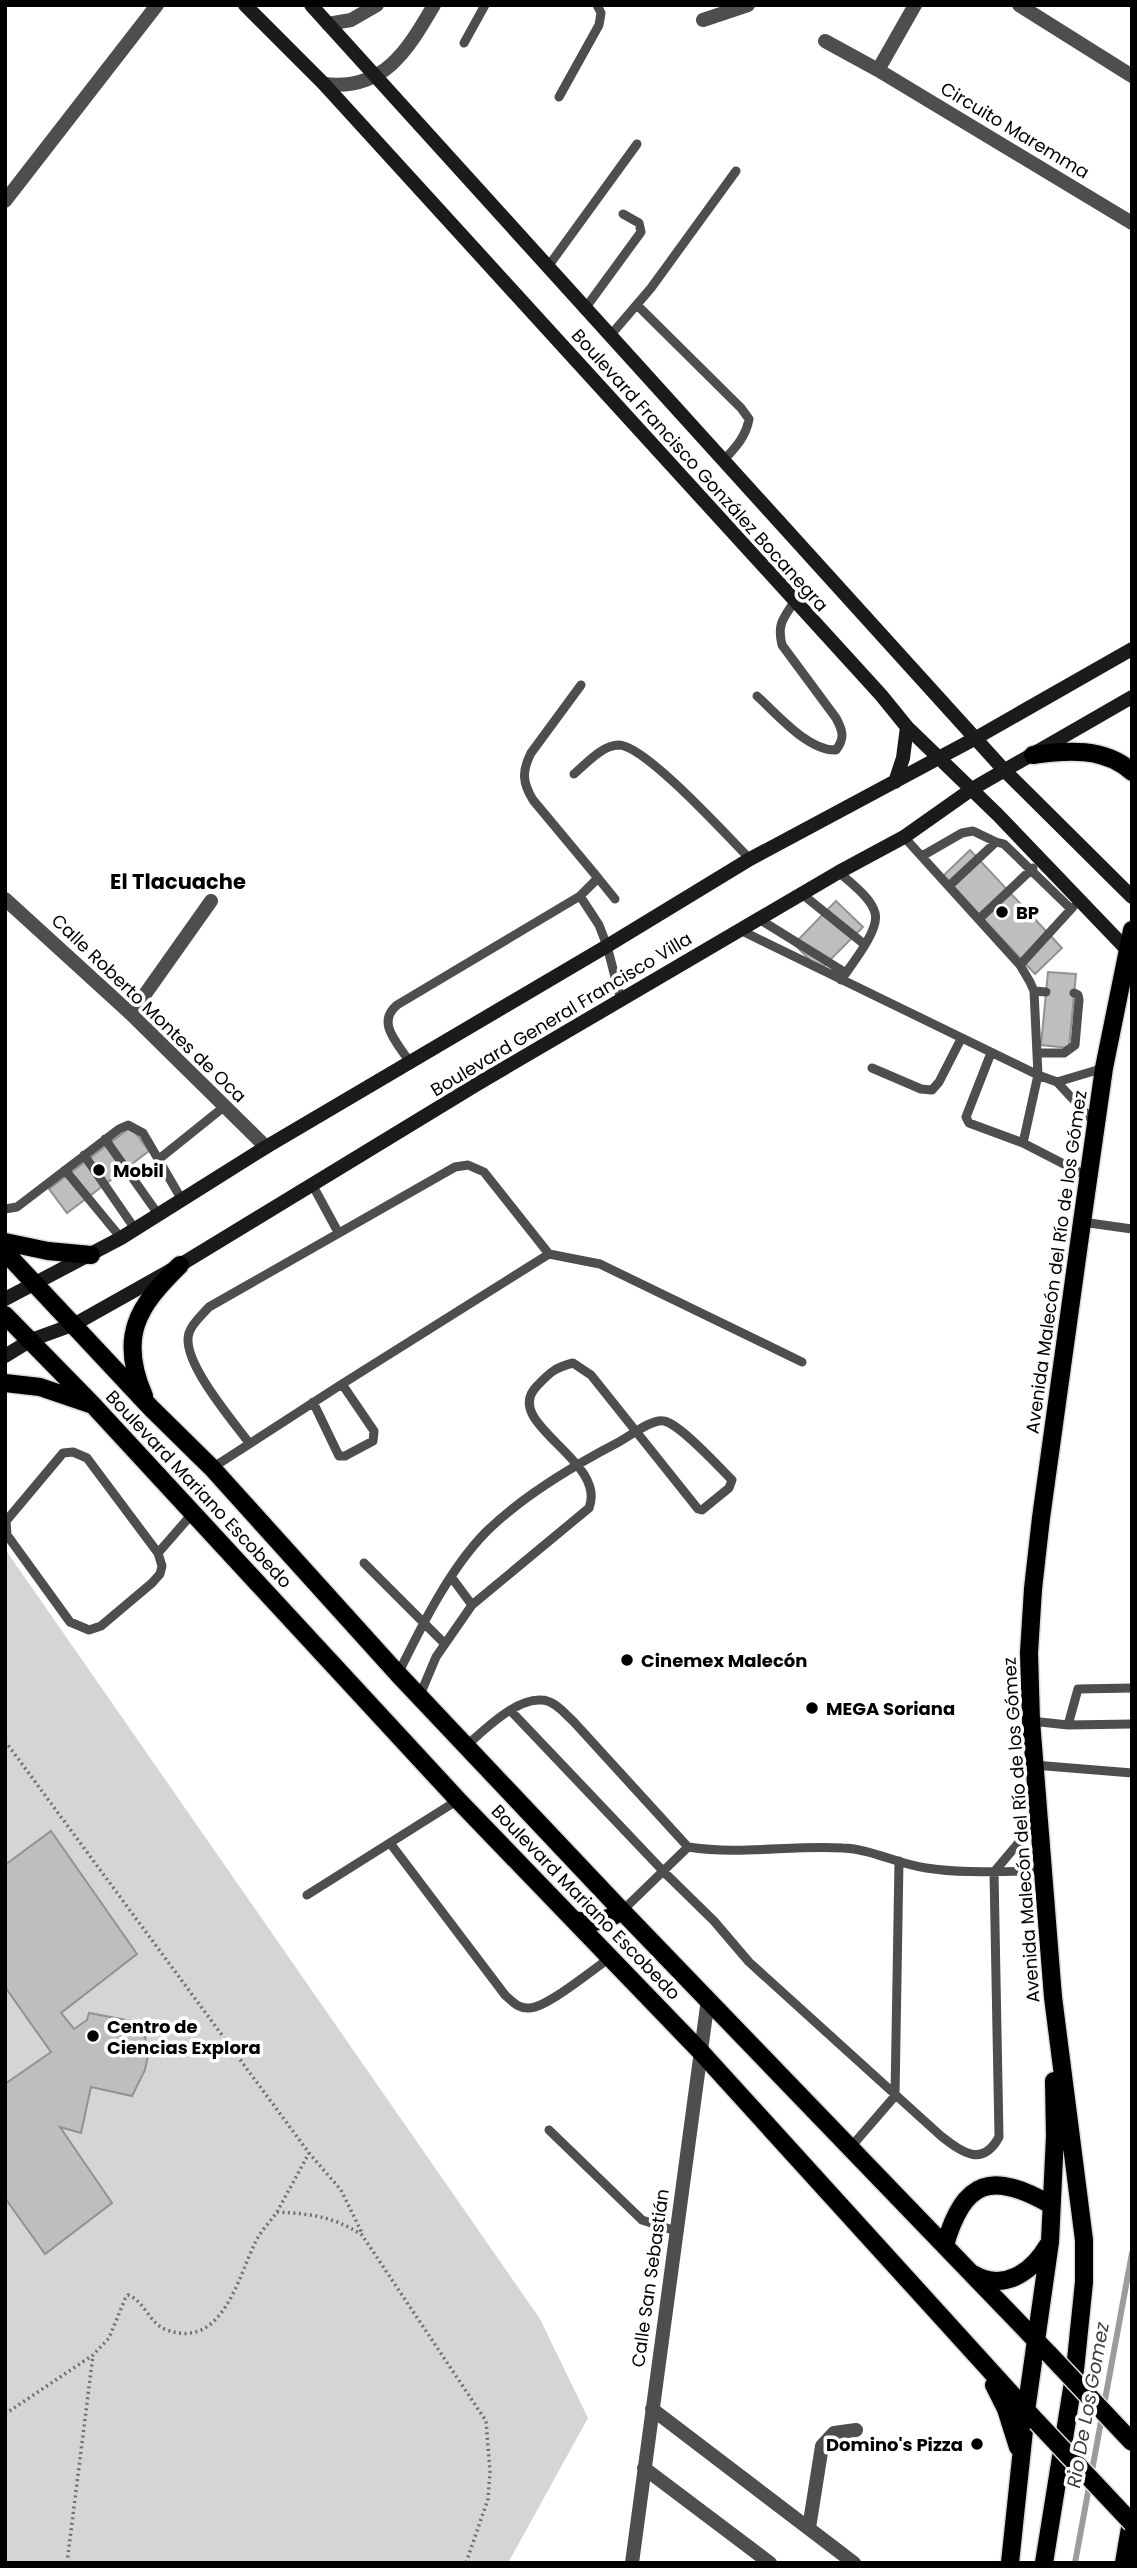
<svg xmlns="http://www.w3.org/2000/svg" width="1137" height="2568" font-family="Poppins,sans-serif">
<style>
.green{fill:#d5d5d5}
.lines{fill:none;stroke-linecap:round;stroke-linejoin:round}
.stream{stroke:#9c9c9c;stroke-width:6}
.building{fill:#bebebe;stroke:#929292;stroke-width:2}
.primary-casing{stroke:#dbdbdb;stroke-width:21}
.path{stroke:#707070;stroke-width:3.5;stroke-dasharray:2 3.5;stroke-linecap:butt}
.service{stroke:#4e4e4e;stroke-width:9}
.minor{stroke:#4e4e4e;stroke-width:14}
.secondary{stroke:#1b1b1b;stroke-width:14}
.primary{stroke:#000;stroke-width:18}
.primary-bridge-casing{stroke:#dbdbdb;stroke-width:21;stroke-linecap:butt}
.primary-bridge{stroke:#000;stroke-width:18}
.poi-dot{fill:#000;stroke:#fff;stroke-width:2.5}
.labels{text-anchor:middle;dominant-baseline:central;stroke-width:7;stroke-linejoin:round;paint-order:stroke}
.street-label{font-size:18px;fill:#000;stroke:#fff}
.poi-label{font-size:18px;font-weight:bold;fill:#000;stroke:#fff;text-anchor:start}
.water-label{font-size:19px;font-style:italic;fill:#3d3d3d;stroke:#fff}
.quarter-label{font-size:21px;font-weight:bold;fill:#000;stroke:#fff}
</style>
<rect width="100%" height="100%" fill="#fff"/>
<!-- green -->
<path class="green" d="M5 1549 540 2319 588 2418 508 2563H5Z"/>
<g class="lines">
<!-- stream -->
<path class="stream" d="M1075 2563 1132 2253"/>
</g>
<!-- building -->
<path class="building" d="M970 850 1062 948 1035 974 943 876Z
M836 901 863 927 820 970 794 944Z
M1048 972 1076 974 1069 1048 1041 1045Z
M131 1127 149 1151 67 1213 49 1189Z
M51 1831 137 1954 61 2013 74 2029 87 2020 89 2013 143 2023 148 2055 145 2070 132 2096 91 2087 81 2133 60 2127 112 2203 45 2254 5 2198V2084L51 2052 5 1987V1865Z"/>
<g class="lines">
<defs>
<path id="primary" d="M1033 755C1066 750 1105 747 1132 772
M5 1242 48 1251 91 1255
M5 1252 151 1408 212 1468 398 1674 622 1911 1049 2354
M5 1315 93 1405 458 1800 700 2051 1037 2422
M5 1383 40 1387 90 1404
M144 1396C118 1336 138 1306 180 1265
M574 1920C594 1924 604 1922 622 1911
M945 2245C964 2179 992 2171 1051 2205
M973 2274C1004 2292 1032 2272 1048 2245
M994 2385 1006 2409 1018 2447
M1010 2563 1026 2411 1050 2242 1055 2136 1054 2081
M1044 2563 1075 2370 1084 2282V2240L1053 1997 1031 1721 1029 1653 1033 1589 1041 1518 1082 1222 1104 1068 1132 930
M1124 2563 1132 2516"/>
</defs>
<!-- primary casing -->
<use href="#primary" class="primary-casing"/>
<!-- path -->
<path class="path" d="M5 1741 309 2153 341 2190 362 2233
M277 2212 309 2153
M5 2414 93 2355 109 2338 125 2299 128 2295C145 2301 149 2324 167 2330 222 2350 238 2278 255 2243 260 2232 270 2222 277 2212 311 2214 333 2216 362 2235L486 2421 490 2472 488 2499 466 2563
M67 2563 93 2355"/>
<!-- service -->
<path class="service" d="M464 43 485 5
M559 97 599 25 601 13 597 5
M547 268 637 144
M637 305 741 408 749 419C746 437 735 448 723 461
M584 310 641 232 639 223 623 214
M609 337 651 288 736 171
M757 696C777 714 808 751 836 750 845 738 843 731 836 718L782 645C777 624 783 619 794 602
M574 774C586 764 602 745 619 745 646 746 727 836 750 859
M904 837 1020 965 1030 982 1034 991 1038 1075 1057 1082 1095 1123
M922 856 962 833 973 831 996 842
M839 872C850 883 871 897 875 913 880 930 851 965 841 980
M598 878 615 899
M949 886 996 842 1004 844 1071 909
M802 894 864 944
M580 896 599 925 607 946 621 1000
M759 919 846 973
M979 919 1033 868
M740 930 1038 1075 1023 1143
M1020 965 1073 907
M1034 991 1046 992
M991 1053 966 1117 969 1123 1023 1143 1089 1177
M1037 1053H1064L1075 1045 1079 1000 1078 995 1074 993
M409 1061C397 1042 376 1023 397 1005L580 896 598 878 533 800C522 782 522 771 531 753L581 685
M872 1068 921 1089 932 1090 939 1082 961 1039
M1057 1082 1104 1068
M105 1139 158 1214
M84 1155 135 1229
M159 1159 225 1106
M65 1170 121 1238
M313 1186 338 1232
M5 1209 17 1207 119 1129 128 1125 143 1133 182 1200
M1082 1222 1132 1229
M313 1402 339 1456H345L373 1441 374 1431 342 1384
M249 1443C233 1421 180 1360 189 1333 192 1323 202 1315 209 1307L455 1167 468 1165 484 1172 549 1254
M212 1468 342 1384 549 1254 600 1264 802 1362
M158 1553 87 1458 73 1452 63 1453 6 1521 7 1535 70 1622 89 1630 101 1626 152 1583 160 1574 162 1566 158 1553 192 1514
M364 1563 444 1643
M452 1578 472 1605
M398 1674C421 1627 449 1570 485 1533 520 1498 573 1466 617 1443 629 1437 652 1418 664 1421 680 1424 719 1467 732 1480L729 1488 702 1510 698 1509 591 1375 573 1363C556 1367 549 1373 537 1386 500 1423 608 1460 589 1508L472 1605 436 1657 420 1695
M511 1711 664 1872 714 1921 749 1962 941 2136C962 2152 982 2168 999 2137L994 1872 1037 1821
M1031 1721 1068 1725 1132 1724
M1068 1725 1078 1689 1132 1688
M466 1746C483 1731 516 1698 541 1700 554 1700 564 1713 573 1721L688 1847
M1034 1765 1132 1773
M390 1843 505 1995C512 2001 518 2009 529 2008 547 2008 593 1969 610 1958
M307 1895 458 1800
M622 1911 688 1847C740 1855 791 1845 843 1848 872 1849 897 1864 926 1868 964 1874 1004 1871 1043 1871
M549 2130 642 2220 676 2231
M850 2148 895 2096 899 1861"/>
<!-- minor -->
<path class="minor" d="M1019 5 1132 76
M703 20 748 5
M328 24 351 20 377 5
M825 41 878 70 1132 223
M878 70 915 5
M324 84C384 91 407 51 434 5
M5 201 157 5
M5 899 131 1014 266 1147
M131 1014 211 901
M652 2409 854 2563
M644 2468 770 2563
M809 2528 822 2446 834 2433 856 2430
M632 2563 708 1999"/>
<!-- secondary -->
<path class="secondary" d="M245 5 324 84 881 695 907 727 998 815 1132 955
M311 5 1004 770 1132 897
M895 782 903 758 907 727
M5 1299 121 1238 266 1147 607 946 750 859 976 738 1132 649
M5 1356 31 1340 75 1324 180 1265 479 1083 839 872 904 837 972 789 1132 697"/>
<!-- primary -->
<use href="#primary" class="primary"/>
<defs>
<path id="primary-bridge" d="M1049 2354 1132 2442
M1037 2422 1132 2523"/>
</defs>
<!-- primary-bridge casing -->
<use href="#primary-bridge" class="primary-bridge-casing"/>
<!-- primary-bridge -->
<use href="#primary-bridge" class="primary-bridge"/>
</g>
<!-- markers -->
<g class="poi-dot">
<circle cx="1002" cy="912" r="7"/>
<circle cx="99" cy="1170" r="7"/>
<circle cx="627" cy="1660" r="7"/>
<circle cx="812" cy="1708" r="7"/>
<circle cx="93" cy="2036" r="7"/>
<circle cx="977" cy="2444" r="7"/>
</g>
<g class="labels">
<!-- street labels -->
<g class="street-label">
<text transform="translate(1015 130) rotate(31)">Circuito Maremma</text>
<text transform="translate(700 470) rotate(48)">Boulevard Francisco González Bocanegra</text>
<text transform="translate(149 1008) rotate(44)">Calle Roberto Montes de Oca</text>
<text transform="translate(561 1014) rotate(-31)">Boulevard General Francisco Villa</text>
<text transform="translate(1056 1262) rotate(-82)">Avenida Malecón del Río de los Gómez</text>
<text transform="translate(199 1489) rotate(47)">Boulevard Mariano Escobedo</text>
<text transform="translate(1021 1830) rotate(-94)">Avenida Malecón del Río de los Gómez</text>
<text transform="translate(586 1902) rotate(46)">Boulevard Mariano Escobedo</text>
<text transform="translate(650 2278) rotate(-82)">Calle San Sebastián</text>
</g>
<!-- poi labels -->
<g class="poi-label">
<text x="1016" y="912">BP</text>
<text x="113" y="1170">Mobil</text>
<text x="641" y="1660">Cinemex Malecón</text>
<text x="826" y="1708">MEGA Soriana</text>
<text x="107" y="2026">Centro de<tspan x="107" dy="21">Ciencias Explora</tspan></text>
<text x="963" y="2444" text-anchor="end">Domino's Pizza</text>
</g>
<!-- water labels -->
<g class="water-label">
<text transform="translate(1088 2405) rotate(-80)">Rio De Los Gomez</text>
</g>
<!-- quarter labels -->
<g class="quarter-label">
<text x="178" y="881">El Tlacuache</text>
</g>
</g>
<!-- border -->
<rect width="1137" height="2568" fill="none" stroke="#000000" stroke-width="14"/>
</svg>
